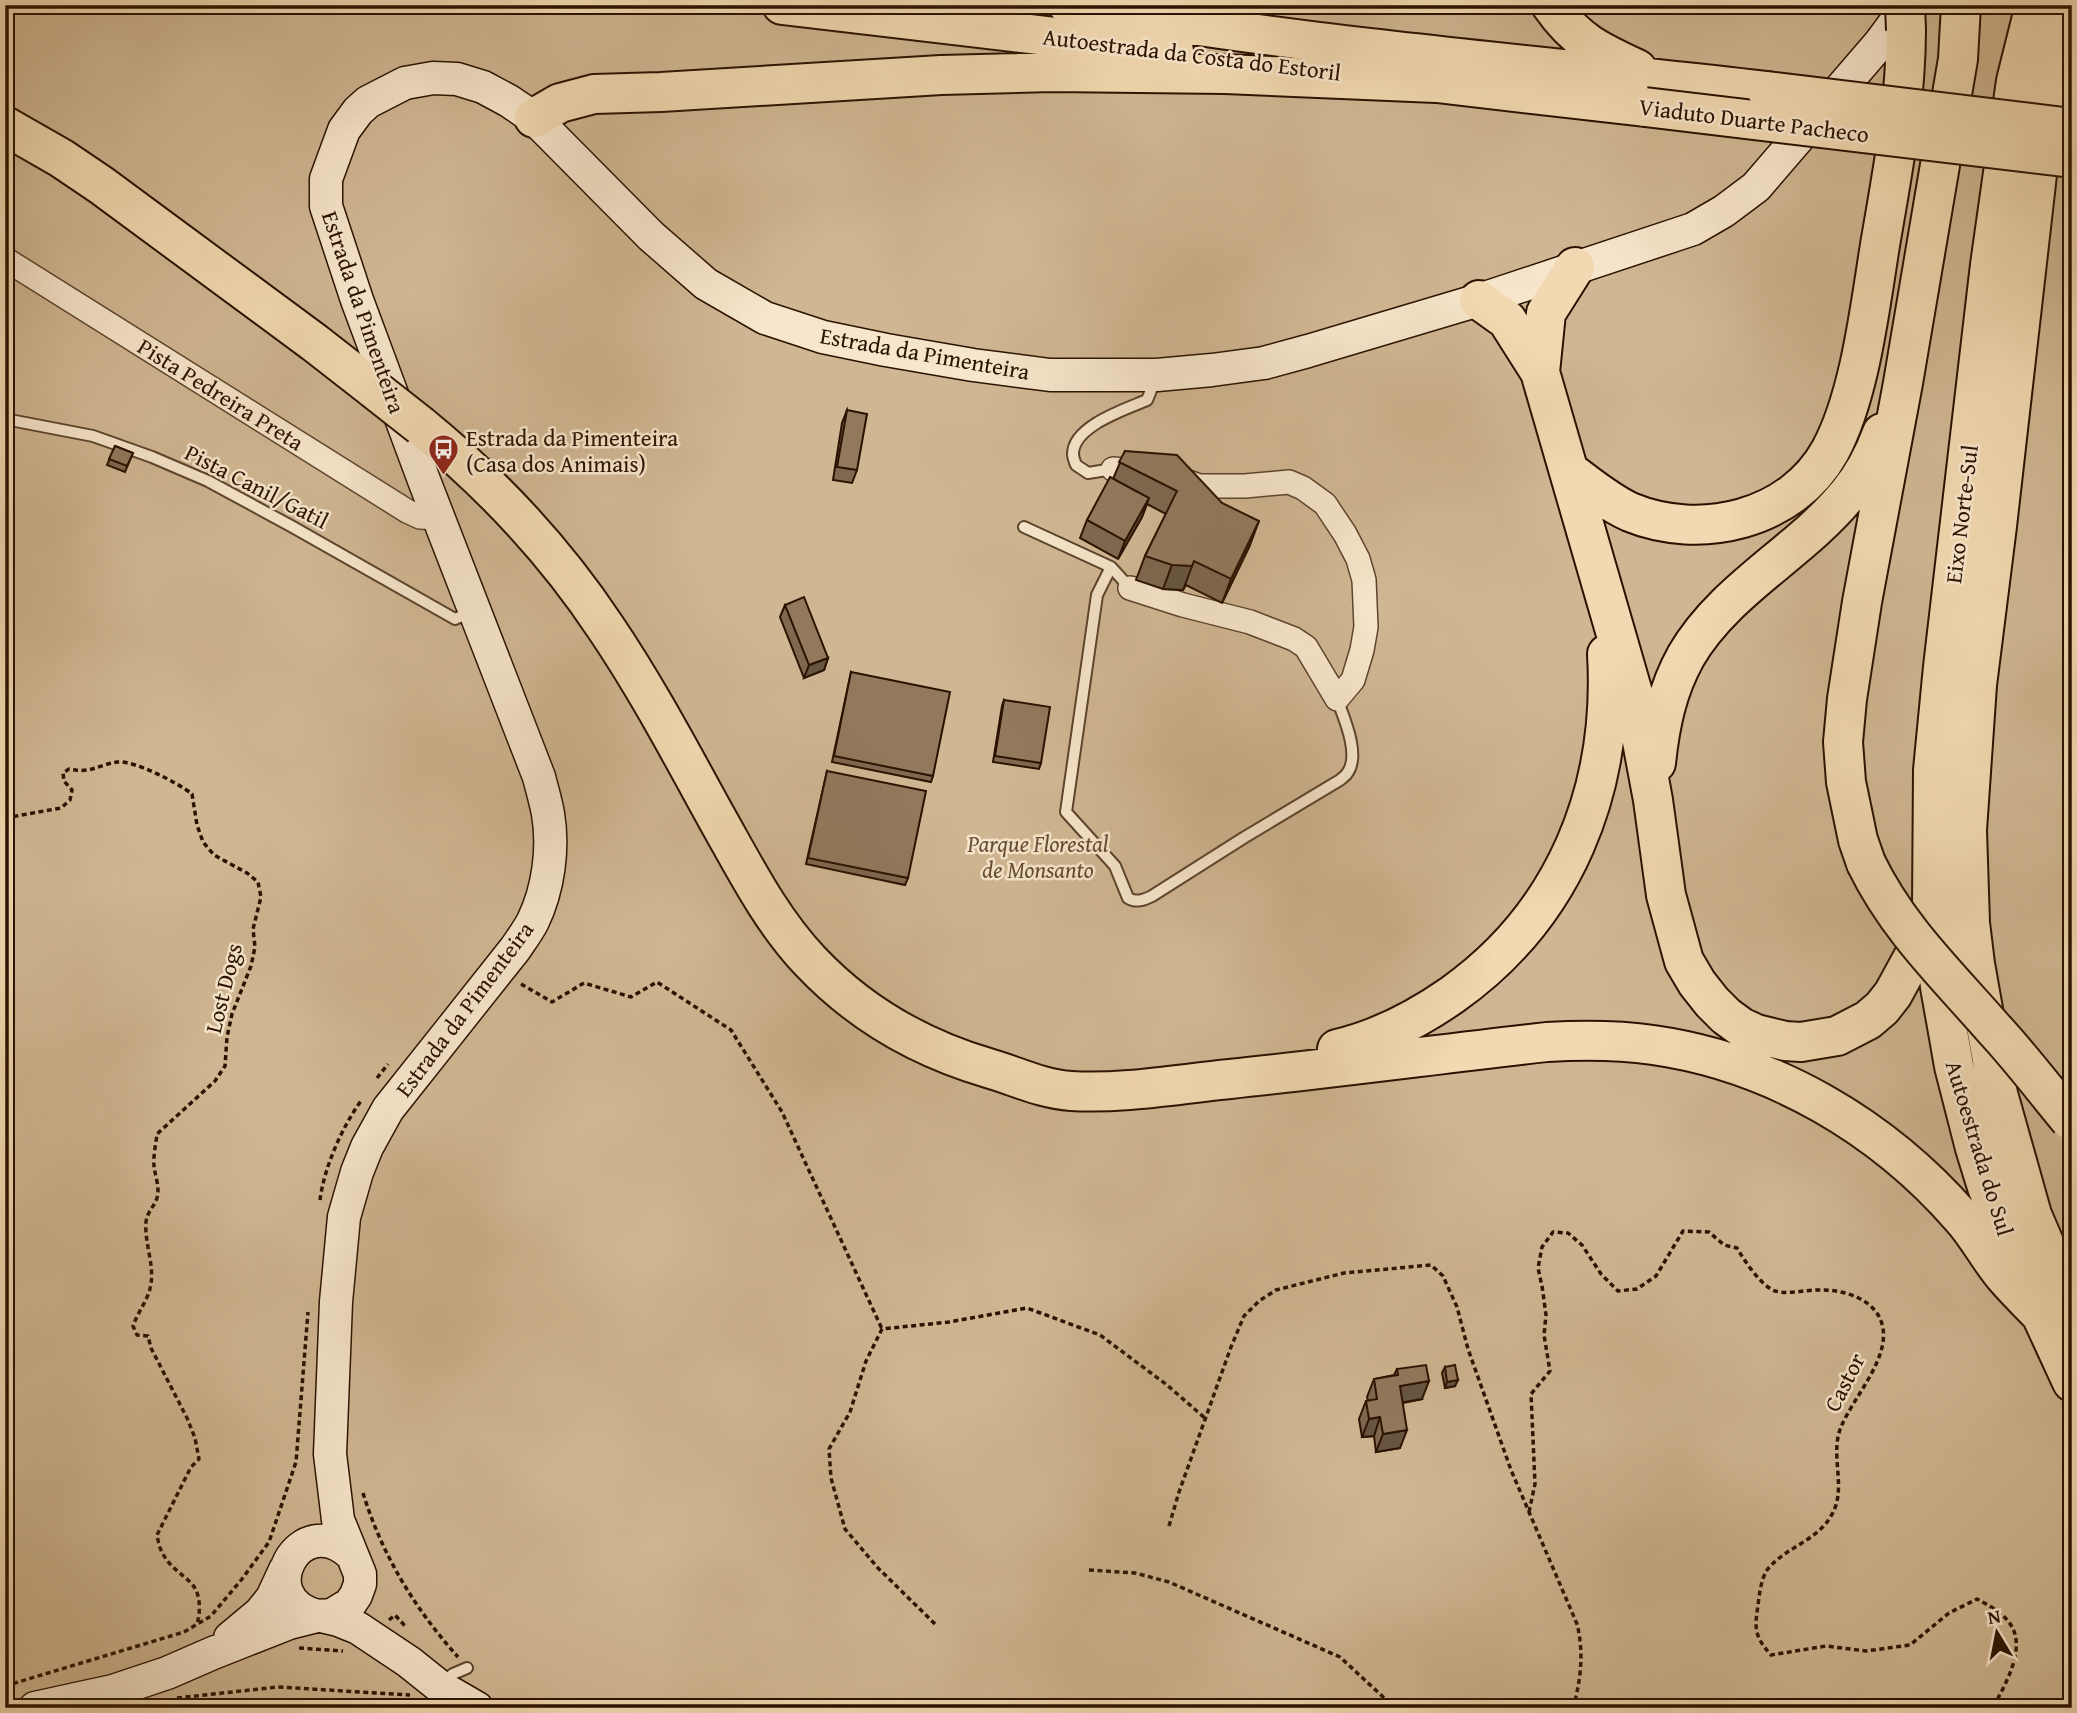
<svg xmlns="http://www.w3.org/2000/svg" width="2077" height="1713" font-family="'Gentium Book Plus',serif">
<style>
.green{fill:#d0b793;stroke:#7d644a;stroke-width:2}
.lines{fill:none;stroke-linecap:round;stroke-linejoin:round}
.lane-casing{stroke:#5c442d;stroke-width:14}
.street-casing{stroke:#5c442d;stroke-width:26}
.secondary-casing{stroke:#2a1201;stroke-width:35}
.highway-casing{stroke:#2a1201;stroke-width:42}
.path{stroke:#2a1201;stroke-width:3.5;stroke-dasharray:5 3.5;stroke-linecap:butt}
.lane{stroke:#f7e6cc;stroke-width:10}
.street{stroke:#f7e6cc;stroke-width:23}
.secondary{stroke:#f7e6cc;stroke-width:32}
.highway{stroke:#f2d9b1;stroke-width:38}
.highway-bridge-casing{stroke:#2a1201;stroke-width:42;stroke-linecap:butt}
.highway-bridge{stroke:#f2d9b1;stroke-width:38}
.wall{fill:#7e6850;stroke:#2a1201;stroke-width:2}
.shaded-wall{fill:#665541;stroke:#2a1201;stroke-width:2}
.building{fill:#92795d;stroke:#2a1201;stroke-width:2}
.labels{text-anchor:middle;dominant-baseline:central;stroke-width:5;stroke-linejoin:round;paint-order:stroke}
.street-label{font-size:23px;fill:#2a1201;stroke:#f7e6cc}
.poi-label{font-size:23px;fill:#2a1201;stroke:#f7e6cc;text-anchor:start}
.park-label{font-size:23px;font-style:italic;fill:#644c34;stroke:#f7e6cc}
</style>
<rect width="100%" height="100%" fill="#f2d9b1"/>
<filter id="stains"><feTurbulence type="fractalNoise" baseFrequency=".00286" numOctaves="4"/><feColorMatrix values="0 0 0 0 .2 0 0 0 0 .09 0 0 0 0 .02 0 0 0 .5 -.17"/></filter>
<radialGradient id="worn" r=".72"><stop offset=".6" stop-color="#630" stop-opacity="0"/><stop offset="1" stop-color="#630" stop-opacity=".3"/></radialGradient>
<!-- green -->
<path class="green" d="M5 5H2072V1708H5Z"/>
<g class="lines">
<defs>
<path id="lane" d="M5 419 93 436 152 457 208 481 291 526 455 619 473 611
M1113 469 1088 473 1076 465C1075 462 1073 458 1073 454 1073 426 1126 409 1147 400L1156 378
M1024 527 1111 567 1130 588
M1111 567 1097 595 1066 812 1115 866 1128 898C1136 903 1144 900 1152 896L1245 837 1340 780C1342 778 1346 776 1348 772 1360 754 1344 718 1337 699
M443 1682 453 1674 467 1668"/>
<path id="street" d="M5 259 407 511 420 517 439 518
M1113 469 1169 475 1199 486H1245L1289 482 1303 488 1325 504 1345 534 1358 559 1364 580 1366 627 1362 650 1353 680 1337 699 1306 647 1294 639 1250 622 1183 605 1130 588"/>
<path id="secondary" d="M317 1616C250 1598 300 1506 352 1555
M321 1616 338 1620 358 1628 409 1662 439 1686 477 1708
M230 1638 260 1613 272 1598 285 1570
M35 1708 113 1691 167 1673 213 1653 289 1623 317 1616 332 1615 350 1604 356 1595 360 1584V1574L338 1520 330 1454 336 1302 344 1217 357 1172 367 1147 388 1109 515 949C521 940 528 931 533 921 548 890 554 849 548 814 546 802 542 789 539 777L425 483 357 300 326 206V179L344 130 358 111 368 102 405 83 433 78 457 79 483 87 509 101 534 118 651 236 706 284 765 318 823 337 886 350 973 365 1050 375H1157L1212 370 1264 363 1308 351 1479 300 1693 229 1724 211 1756 187 1880 43 1908 5"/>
<path id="highway" d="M782 5 1174 51
M1068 5C1299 46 1534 64 1767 91
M1551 5C1576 41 1598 51 1637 69
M2035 5 2016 81 1990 265 1943 667 1933 770 1932 905 1940 987 1947 1026 1954 1066 1975 1148 1987 1187 2013 1254 2072 1382
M2070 5 2045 104 1997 526 1977 685 1967 830 1970 923 1975 964 1998 1094 2032 1215 2072 1308
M1411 80 1645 107
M534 118 560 103 594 94 661 92 941 75 1052 72 1225 74 1436 83
M5 126 61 158 101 185 315 343 374 389
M1479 300 1507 320 1540 372 1633 693 1653 800 1666 895 1684 961 1697 983 1712 1002 1726 1016 1741 1027 1756 1034 1785 1041 1801 1042 1837 1036 1868 1020 1882 1008 1893 994 1917 950 1929 916
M1540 372 1546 313 1575 267
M421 426C492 484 555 551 606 628 648 690 683 757 719 822 746 870 772 921 810 961 859 1013 920 1048 988 1068 1016 1076 1041 1089 1071 1091 1124 1094 1178 1084 1230 1079 1336 1068 1441 1054 1547 1042 1582 1040 1618 1040 1653 1045 1773 1062 1883 1127 1962 1218 1979 1237 1990 1260 2006 1278 2018 1292 2031 1304 2043 1317
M1569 471C1588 485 1608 502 1630 512 1700 541 1792 520 1830 451 1860 396 1870 307 1880 245 1892 175 1906 102 1906 30
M1656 763C1660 725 1667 690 1686 656 1725 589 1800 553 1848 494 1863 476 1874 455 1882 433
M1866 863 1858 840 1846 782 1843 742 1847 699 1862 602 1903 383 1958 59 1961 5
M1337 1049C1380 1039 1416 1020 1452 995 1565 915 1615 790 1607 654"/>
</defs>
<!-- lane casing -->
<use href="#lane" class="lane-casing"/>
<!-- street casing -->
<use href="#street" class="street-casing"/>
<!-- secondary casing -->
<use href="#secondary" class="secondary-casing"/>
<!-- highway casing -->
<use href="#highway" class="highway-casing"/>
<!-- path -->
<path class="path" d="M5 818 61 808 70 800 72 790 64 781 63 773 69 769C90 774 98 765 117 762 134 760 178 783 192 794L197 825 203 842 214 855 247 873 258 882 261 897 253 929 255 947 251 966 232 1014 227 1037 225 1066 215 1081 157 1134C156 1143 153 1157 154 1166 155 1176 160 1187 157 1198 154 1207 147 1212 146 1222 144 1245 157 1269 149 1292 145 1304 137 1314 133 1326L137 1335 148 1336 151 1348 187 1418 195 1438 199 1459 191 1467 157 1535C158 1540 159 1547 162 1552 168 1565 179 1572 189 1581 201 1591 201 1611 197 1624
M521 984 552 1002 584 983 631 997 657 982 731 1030 782 1112 882 1329
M377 1078 388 1064
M320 1200C324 1168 342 1127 361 1101
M363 1493C382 1555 415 1609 458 1657
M1529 1512 1535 1484 1531 1394 1550 1371 1544 1335 1546 1315 1542 1286 1538 1268 1542 1247 1553 1232 1568 1233 1582 1245 1601 1274 1618 1291 1637 1289 1656 1276 1683 1231 1709 1232 1724 1245 1737 1248C1744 1260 1761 1286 1775 1291 1790 1295 1807 1289 1823 1290 1844 1290 1873 1299 1881 1321 1894 1355 1853 1397 1841 1427 1829 1456 1848 1489 1831 1516 1816 1542 1785 1547 1767 1570 1761 1579 1759 1596 1758 1606 1754 1629 1755 1637 1771 1655L1826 1646 1866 1651 1910 1645 1949 1613 1977 1599C1988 1605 2000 1611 2008 1621 2029 1646 2005 1684 1993 1708
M1169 1526 1179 1492 1231 1347 1244 1316 1259 1301 1276 1290 1344 1273 1431 1265 1443 1276 1457 1307 1468 1349 1511 1470 1577 1624C1584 1652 1581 1680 1573 1708
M1089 1570 1135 1573 1169 1582 1340 1657 1395 1708
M389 1620 395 1615 406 1627
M935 1624 878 1568 845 1529 831 1478 829 1449 850 1412 866 1361 882 1329 949 1322 1027 1308 1100 1335 1167 1385 1206 1419
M299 1648 343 1651
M5 1686 184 1632 211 1616 242 1579 269 1542 296 1462 308 1312
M177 1698 278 1687 410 1695"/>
<!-- lane -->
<use href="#lane" class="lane"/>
<!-- street -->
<use href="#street" class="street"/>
<!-- secondary -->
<use href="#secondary" class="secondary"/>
<!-- highway -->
<use href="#highway" class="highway"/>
<defs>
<path id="highway-bridge" d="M1905 5 1906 30
M1767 91 2072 128
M1645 107 2072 158
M374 389 421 426
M1866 863C1898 929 1947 975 1994 1029 2021 1058 2045 1090 2070 1120"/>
</defs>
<!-- highway-bridge casing -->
<use href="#highway-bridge" class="highway-bridge-casing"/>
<!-- highway-bridge -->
<use href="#highway-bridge" class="highway-bridge"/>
</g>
<!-- wall -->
<path class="wall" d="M847 410 857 470 852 483 833 480 842 423Z
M115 446 133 453 125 472 107 465Z
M1125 451 1250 545 1222 603 1186 585 1183 590 1163 589 1136 580 1145 556 1166 514 1147 504 1142 517 1118 559 1080 538 1087 520 1113 479Z
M785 605 828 658 824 670 804 678 780 617Z
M851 672 933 776 931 782 832 762Z
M1004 700 1041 763 1039 769 993 762 1002 706Z
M827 771 908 878 905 885 806 864Z
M1445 1367 1455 1386 1445 1388 1442 1373Z
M1397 1369 1422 1399 1403 1403 1400 1448 1376 1452 1374 1436 1362 1437 1359 1419 1366 1401 1368 1400 1367 1397 1374 1379 1394 1375Z"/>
<!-- shaded-wall -->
<path class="shaded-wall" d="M1149 498 1142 517 1118 559 1125 541Z
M1259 521 1250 545 1222 603 1231 579Z
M1194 561 1183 590 1163 589 1172 565Z
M828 658 824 670 804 678 809 665Z
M1458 1380 1455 1386 1445 1388 1447 1382Z
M1429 1381 1422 1399 1393 1404 1400 1386Z
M1380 1417 1374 1436 1362 1437 1369 1419Z
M1407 1430 1400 1448 1376 1452 1383 1434Z"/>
<!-- building -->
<path class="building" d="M847 410 867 414 857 470 837 467Z
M115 446 133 453 127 466 109 459Z
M1125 451 1177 455 1222 503 1259 521 1231 579 1194 561 1192 566 1172 565 1145 556 1177 491 1119 462Z
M1110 477 1149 498 1125 541 1087 520Z
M804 597 828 658 809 665 785 605Z
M851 672 950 692 933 776 834 756Z
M1004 700 1050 707 1041 763 995 756Z
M827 771 926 791 908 878 808 858Z
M1426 1365 1429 1381 1400 1386 1407 1430 1383 1434 1380 1417 1369 1419 1366 1401 1377 1399 1374 1379 1398 1375 1397 1369Z
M1455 1365 1458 1380 1447 1382 1445 1367Z"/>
<!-- icons -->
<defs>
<symbol id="bus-pin" viewBox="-11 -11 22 30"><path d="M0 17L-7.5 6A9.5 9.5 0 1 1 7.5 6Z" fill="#8f2418" stroke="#f7e6cc"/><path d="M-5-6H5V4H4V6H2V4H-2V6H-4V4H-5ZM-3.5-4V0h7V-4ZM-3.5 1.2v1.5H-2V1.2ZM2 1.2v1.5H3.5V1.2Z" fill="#fff"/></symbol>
</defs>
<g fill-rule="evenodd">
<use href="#bus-pin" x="426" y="432" width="35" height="47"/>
</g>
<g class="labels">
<!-- street labels -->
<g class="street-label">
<text transform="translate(1192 54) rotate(7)">Autoestrada da Costa do Estoril</text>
<text transform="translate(1754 120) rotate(7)">Viaduto Duarte Pacheco</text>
<text transform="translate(364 312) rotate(71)">Estrada da Pimenteira</text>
<text transform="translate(925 353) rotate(10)">Estrada da Pimenteira</text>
<text transform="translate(221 394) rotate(32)">Pista Pedreira Preta</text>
<text transform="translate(257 486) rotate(27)">Pista Canil/Gatil</text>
<text transform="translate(1961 514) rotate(-83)">Eixo Norte-Sul</text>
<text transform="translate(223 988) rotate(-76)">Lost Dogs</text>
<text transform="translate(464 1009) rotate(-53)">Estrada da Pimenteira</text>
<text transform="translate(1980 1148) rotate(73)">Autoestrada do Sul</text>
<text transform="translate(1844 1382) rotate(-63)">Castor</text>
</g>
<!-- poi labels -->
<g class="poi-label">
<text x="466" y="437">Estrada da Pimenteira<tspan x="466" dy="26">(Casa dos Animais)</tspan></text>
</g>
<!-- park labels -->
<g class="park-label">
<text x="1038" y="843">Parque Florestal<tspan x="1038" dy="26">de Monsanto</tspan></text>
</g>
</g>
<!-- margin -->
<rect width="2077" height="1713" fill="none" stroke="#f2d9b1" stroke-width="28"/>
<rect x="7" y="7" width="2063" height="1699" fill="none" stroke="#2a1201" stroke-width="3.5"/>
<rect x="14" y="14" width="2049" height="1685" fill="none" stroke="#2a1201" stroke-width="2"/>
<!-- north arrow -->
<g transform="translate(1997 1633) rotate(350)" stroke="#f7e6cc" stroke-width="5" paint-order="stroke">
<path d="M0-5L12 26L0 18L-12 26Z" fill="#2a1201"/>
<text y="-10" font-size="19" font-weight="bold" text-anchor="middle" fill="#2a1201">N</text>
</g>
<rect width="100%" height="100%" filter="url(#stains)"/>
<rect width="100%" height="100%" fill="url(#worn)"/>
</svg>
